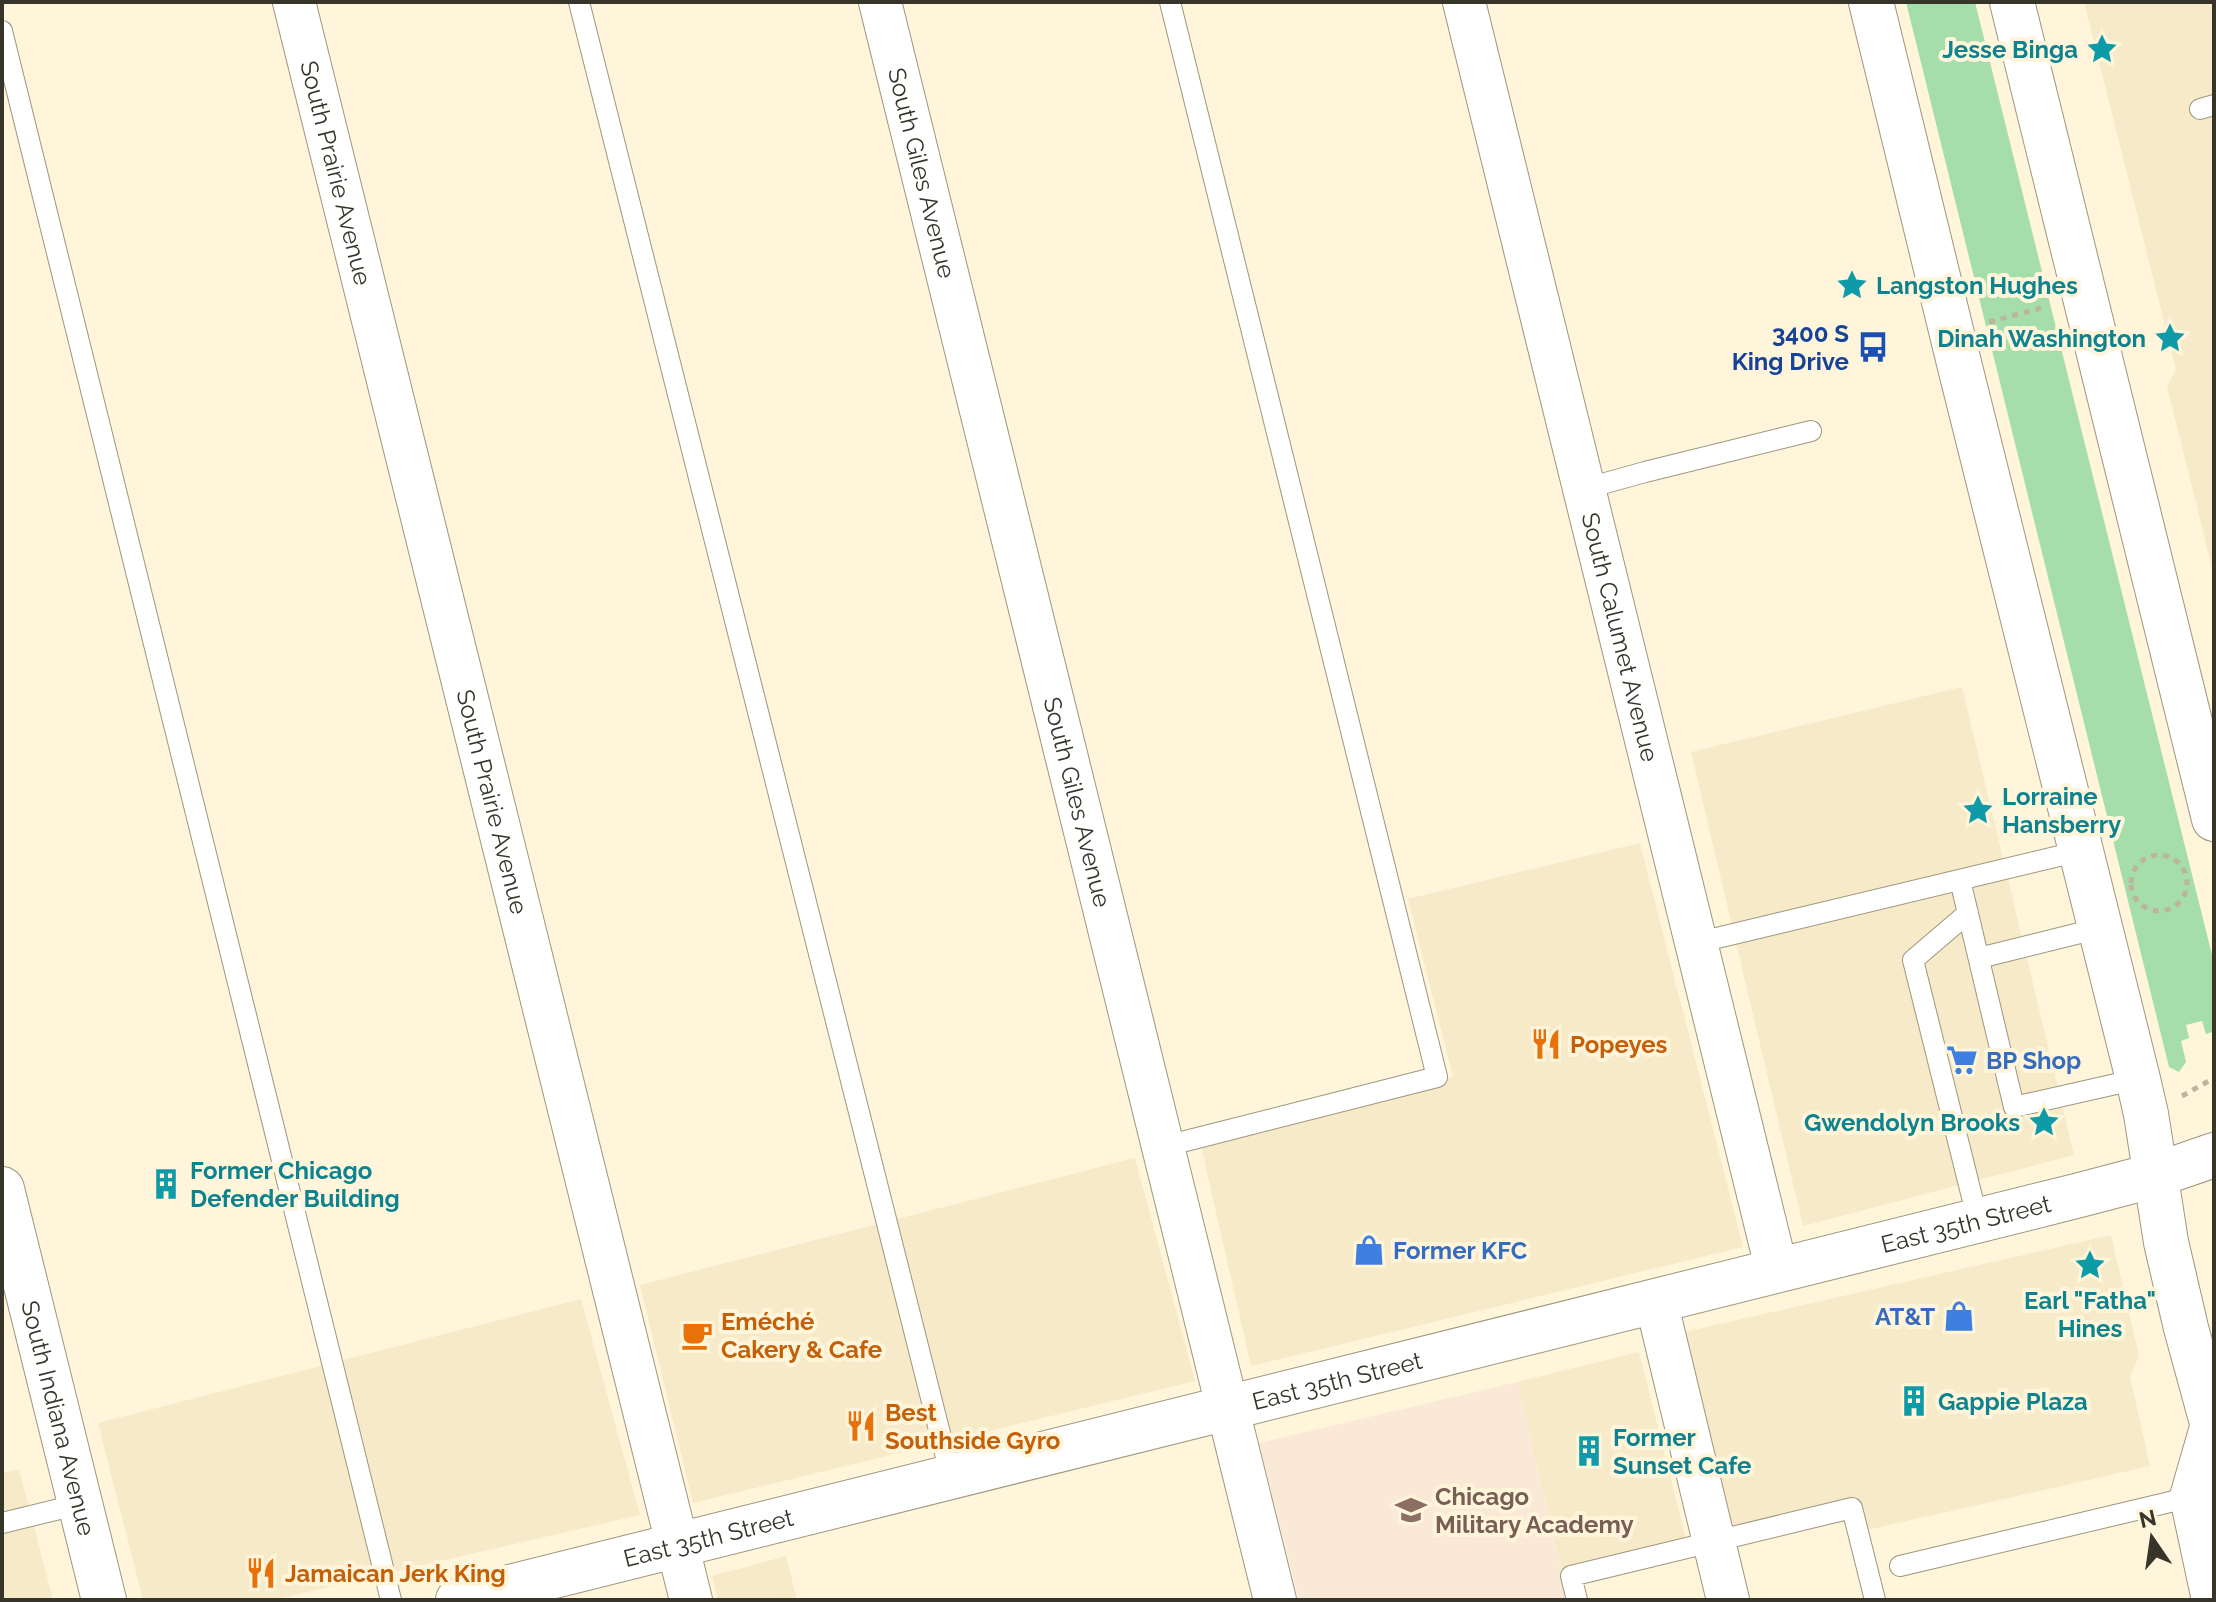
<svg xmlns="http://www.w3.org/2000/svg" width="2216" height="1602" font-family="Raleway,sans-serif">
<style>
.built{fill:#f6eac8}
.education{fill:#f9e9d6}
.green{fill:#a5deaa}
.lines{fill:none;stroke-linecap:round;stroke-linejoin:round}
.lane-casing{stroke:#9e957d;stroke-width:22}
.street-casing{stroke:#9e957d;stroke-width:44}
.secondary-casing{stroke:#9e957d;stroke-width:46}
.path{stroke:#bcb49f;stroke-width:5;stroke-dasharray:6 6;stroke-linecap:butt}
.lane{stroke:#fff;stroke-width:20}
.street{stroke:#fff;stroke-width:42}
.secondary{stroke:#fff;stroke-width:44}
.labels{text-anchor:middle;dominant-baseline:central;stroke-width:8;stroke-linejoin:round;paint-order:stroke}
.culture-label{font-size:24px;font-weight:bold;fill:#0d838f;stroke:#fff5db;text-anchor:start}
.street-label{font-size:24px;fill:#37342a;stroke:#fff5db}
.transit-label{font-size:24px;font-weight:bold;fill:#164399;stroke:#fff5db;text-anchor:end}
.food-label{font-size:24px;font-weight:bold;fill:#c56008;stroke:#fff5db;text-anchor:start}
.shop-label{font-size:24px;font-weight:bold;fill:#366cbe;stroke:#fff5db;text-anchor:start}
.education-label{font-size:24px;font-weight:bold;fill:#785e54;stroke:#fff5db;text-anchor:start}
</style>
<rect width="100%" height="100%" fill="#fff5db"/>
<!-- built -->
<path class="built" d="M2084 2H2214V576L2167 387 2176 369Z
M1962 687 2074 1155 1803 1226 1691 752Z
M1640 843 1743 1247 1251 1366 1200 1142 1453 1077 1408 899Z
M1135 1158 1195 1381 693 1503 640 1285Z
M2111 1235 2139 1356 2130 1376 2150 1466 1858 1532 1852 1508 1729 1537 1680 1333Z
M581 1299 640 1515 273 1600H143L98 1423Z
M1639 1352 1688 1547 1563 1577 1517 1382Z
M19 1469 53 1600H2V1473Z
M786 1556 797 1600H718L712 1576Z"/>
<!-- education -->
<path class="education" d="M1517 1382 1568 1600H1299L1259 1443Z"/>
<!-- green -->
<path class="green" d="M1906 2H1975L2214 963V1037L2212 1032 2206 1034 2202 1021 2186 1025 2189 1038 2181 1041 2186 1062 2179 1072 2169 1067Z"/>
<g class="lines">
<defs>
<path id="lane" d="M579 2 951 1477
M2 31 391 1600
M2200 109 2214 105
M1584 489 1645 472 1811 431
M1960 880 2014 1107 2138 1079
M1968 913 1913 960 1978 1221
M1696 943 2080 851
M1979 958 2100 928
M1162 1147 1437 1077 1170 2
M2 1523 80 1504
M1900 1566 2191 1497
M1577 1600 1571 1576 1852 1508 1875 1600"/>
<g id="street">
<path id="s1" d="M294 2 691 1600"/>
<path id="s2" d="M880 2 1275 1600"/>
<path id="s3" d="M1464 2 1777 1271"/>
<path d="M1656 1301 1728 1600"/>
<path d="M2212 1424 2191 1497 2213 1600"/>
</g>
<g id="secondary">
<path d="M1871 2 1960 367 2138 1079 2146 1114 2166 1242 2186 1328 2214 1430"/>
<path d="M2012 2 2214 819"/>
<path id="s4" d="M2 1189 104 1600"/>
<path id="s5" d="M458 1600 2076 1196 2156 1175 2214 1155"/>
</g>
</defs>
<!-- lane casing -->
<use href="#lane" class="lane-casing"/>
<!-- street casing -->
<use href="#street" class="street-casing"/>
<!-- secondary casing -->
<use href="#secondary" class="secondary-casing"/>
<!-- path -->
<path class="path" d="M1989 322 2045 307
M2131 883a28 28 0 1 1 56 0a28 28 0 1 1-56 0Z
M2182 1096 2214 1078"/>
<!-- lane -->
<use href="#lane" class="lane"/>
<!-- street -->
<use href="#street" class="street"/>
<!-- secondary -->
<use href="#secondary" class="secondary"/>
</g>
<!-- icons -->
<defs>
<symbol id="sight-bare" viewBox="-9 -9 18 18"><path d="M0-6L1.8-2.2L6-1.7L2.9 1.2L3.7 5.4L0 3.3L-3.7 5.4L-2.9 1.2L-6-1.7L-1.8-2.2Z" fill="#0f9aa8" stroke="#fff5db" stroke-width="2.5" paint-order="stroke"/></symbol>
<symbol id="bus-bare" viewBox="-9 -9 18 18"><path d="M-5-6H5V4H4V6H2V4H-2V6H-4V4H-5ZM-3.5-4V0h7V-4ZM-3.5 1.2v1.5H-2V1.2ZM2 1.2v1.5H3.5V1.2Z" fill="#1a4fb4" stroke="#fff5db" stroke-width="2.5" paint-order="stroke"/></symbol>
<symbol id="restaurant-bare" viewBox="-9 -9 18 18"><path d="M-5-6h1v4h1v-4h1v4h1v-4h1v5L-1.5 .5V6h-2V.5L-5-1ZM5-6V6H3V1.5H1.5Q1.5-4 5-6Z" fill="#e8710a" stroke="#fff5db" stroke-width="2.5" paint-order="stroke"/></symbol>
<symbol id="supermarket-bare" viewBox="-9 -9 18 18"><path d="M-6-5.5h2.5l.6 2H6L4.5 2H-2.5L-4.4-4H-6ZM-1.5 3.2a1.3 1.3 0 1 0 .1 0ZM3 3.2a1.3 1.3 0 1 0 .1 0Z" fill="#3f7fe0" stroke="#fff5db" stroke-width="2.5" paint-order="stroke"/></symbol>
<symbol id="building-bare" viewBox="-9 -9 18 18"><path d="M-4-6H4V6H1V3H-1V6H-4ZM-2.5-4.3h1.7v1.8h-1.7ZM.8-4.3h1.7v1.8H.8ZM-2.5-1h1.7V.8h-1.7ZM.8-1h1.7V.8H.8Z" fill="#0f9aa8" stroke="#fff5db" stroke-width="2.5" paint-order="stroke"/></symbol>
<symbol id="shop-bare" viewBox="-9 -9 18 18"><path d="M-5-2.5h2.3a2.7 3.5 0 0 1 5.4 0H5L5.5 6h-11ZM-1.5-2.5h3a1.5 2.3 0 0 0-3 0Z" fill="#3f7fe0" stroke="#fff5db" stroke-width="2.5" paint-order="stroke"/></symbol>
<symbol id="cafe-bare" viewBox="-9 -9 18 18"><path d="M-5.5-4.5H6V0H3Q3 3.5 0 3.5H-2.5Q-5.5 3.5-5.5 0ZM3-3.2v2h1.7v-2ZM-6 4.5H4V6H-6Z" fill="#e8710a" stroke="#fff5db" stroke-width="2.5" paint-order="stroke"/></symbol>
<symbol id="school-bare" viewBox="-9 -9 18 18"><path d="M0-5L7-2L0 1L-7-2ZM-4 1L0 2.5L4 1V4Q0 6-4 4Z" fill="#8d6e63" stroke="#fff5db" stroke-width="2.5" paint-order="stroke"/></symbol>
</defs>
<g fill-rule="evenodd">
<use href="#sight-bare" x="2080" y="27" width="44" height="44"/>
<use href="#sight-bare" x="1830" y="263" width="44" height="44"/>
<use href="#sight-bare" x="2148" y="316" width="44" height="44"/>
<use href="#bus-bare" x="1851" y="325" width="44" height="44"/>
<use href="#sight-bare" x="1956" y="788" width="44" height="44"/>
<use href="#restaurant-bare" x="1524" y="1022" width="44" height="44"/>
<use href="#supermarket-bare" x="1940" y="1038" width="44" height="44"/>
<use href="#sight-bare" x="2022" y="1100" width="44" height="44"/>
<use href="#building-bare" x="144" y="1162" width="44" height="44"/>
<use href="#shop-bare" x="1347" y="1228" width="44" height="44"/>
<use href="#sight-bare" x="2068" y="1243" width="44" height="44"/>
<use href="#shop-bare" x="1937" y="1294" width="44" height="44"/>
<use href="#cafe-bare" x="675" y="1313" width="44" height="44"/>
<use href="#building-bare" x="1892" y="1379" width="44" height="44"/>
<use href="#restaurant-bare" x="839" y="1404" width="44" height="44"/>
<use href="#building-bare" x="1567" y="1429" width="44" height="44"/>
<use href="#school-bare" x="1389" y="1488" width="44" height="44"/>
<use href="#restaurant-bare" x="239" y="1551" width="44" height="44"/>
</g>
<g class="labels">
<!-- culture labels -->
<g class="culture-label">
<text x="2078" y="49" text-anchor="end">Jesse Binga</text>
<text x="1876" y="285">Langston Hughes</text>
<text x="2146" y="338" text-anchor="end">Dinah Washington</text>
<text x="2002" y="796">Lorraine<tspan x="2002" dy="28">Hansberry</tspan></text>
<text x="2020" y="1122" text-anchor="end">Gwendolyn Brooks</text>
<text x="190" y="1170">Former Chicago<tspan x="190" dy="28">Defender Building</tspan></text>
<text x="2090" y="1300" text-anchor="middle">Earl "Fatha"<tspan x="2090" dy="28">Hines</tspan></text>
<text x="1938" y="1401">Gappie Plaza</text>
<text x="1613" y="1437">Former<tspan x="1613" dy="28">Sunset Cafe</tspan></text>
</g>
<!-- street labels -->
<g class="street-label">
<text stroke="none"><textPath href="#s1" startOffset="176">South Prairie Avenue</textPath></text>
<text stroke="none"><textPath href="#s2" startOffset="176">South Giles Avenue</textPath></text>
<text stroke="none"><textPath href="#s3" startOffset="654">South Calumet Avenue</textPath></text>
<text stroke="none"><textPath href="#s1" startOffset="824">South Prairie Avenue</textPath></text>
<text stroke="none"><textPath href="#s2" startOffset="824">South Giles Avenue</textPath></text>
<text stroke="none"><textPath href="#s5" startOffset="1554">East 35th Street</textPath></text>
<text stroke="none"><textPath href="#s5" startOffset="906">East 35th Street</textPath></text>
<text stroke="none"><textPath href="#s4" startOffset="236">South Indiana Avenue</textPath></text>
<text stroke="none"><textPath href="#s5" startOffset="258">East 35th Street</textPath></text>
</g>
<!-- transit labels -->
<g class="transit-label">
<text x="1849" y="333">3400 S<tspan x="1849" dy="28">King Drive</tspan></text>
</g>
<!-- food labels -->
<g class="food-label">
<text x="1570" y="1044">Popeyes</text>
<text x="721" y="1321">Eméché<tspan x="721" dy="28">Cakery &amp; Cafe</tspan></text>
<text x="885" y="1412">Best<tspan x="885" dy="28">Southside Gyro</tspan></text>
<text x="285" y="1573">Jamaican Jerk King</text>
</g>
<!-- shop labels -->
<g class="shop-label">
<text x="1986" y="1060">BP Shop</text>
<text x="1393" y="1250">Former KFC</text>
<text x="1935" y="1316" text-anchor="end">AT&amp;T</text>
</g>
<!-- education labels -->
<g class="education-label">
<text x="1435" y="1496">Chicago<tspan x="1435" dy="28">Military Academy</tspan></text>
</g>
</g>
<!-- border -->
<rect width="2216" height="1602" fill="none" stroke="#37342a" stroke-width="8"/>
<!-- north arrow -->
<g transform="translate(2152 1538) rotate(347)" stroke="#fff5db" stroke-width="6" paint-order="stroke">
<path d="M0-6L14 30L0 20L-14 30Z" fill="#37342a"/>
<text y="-12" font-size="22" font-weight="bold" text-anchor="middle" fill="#37342a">N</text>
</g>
</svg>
